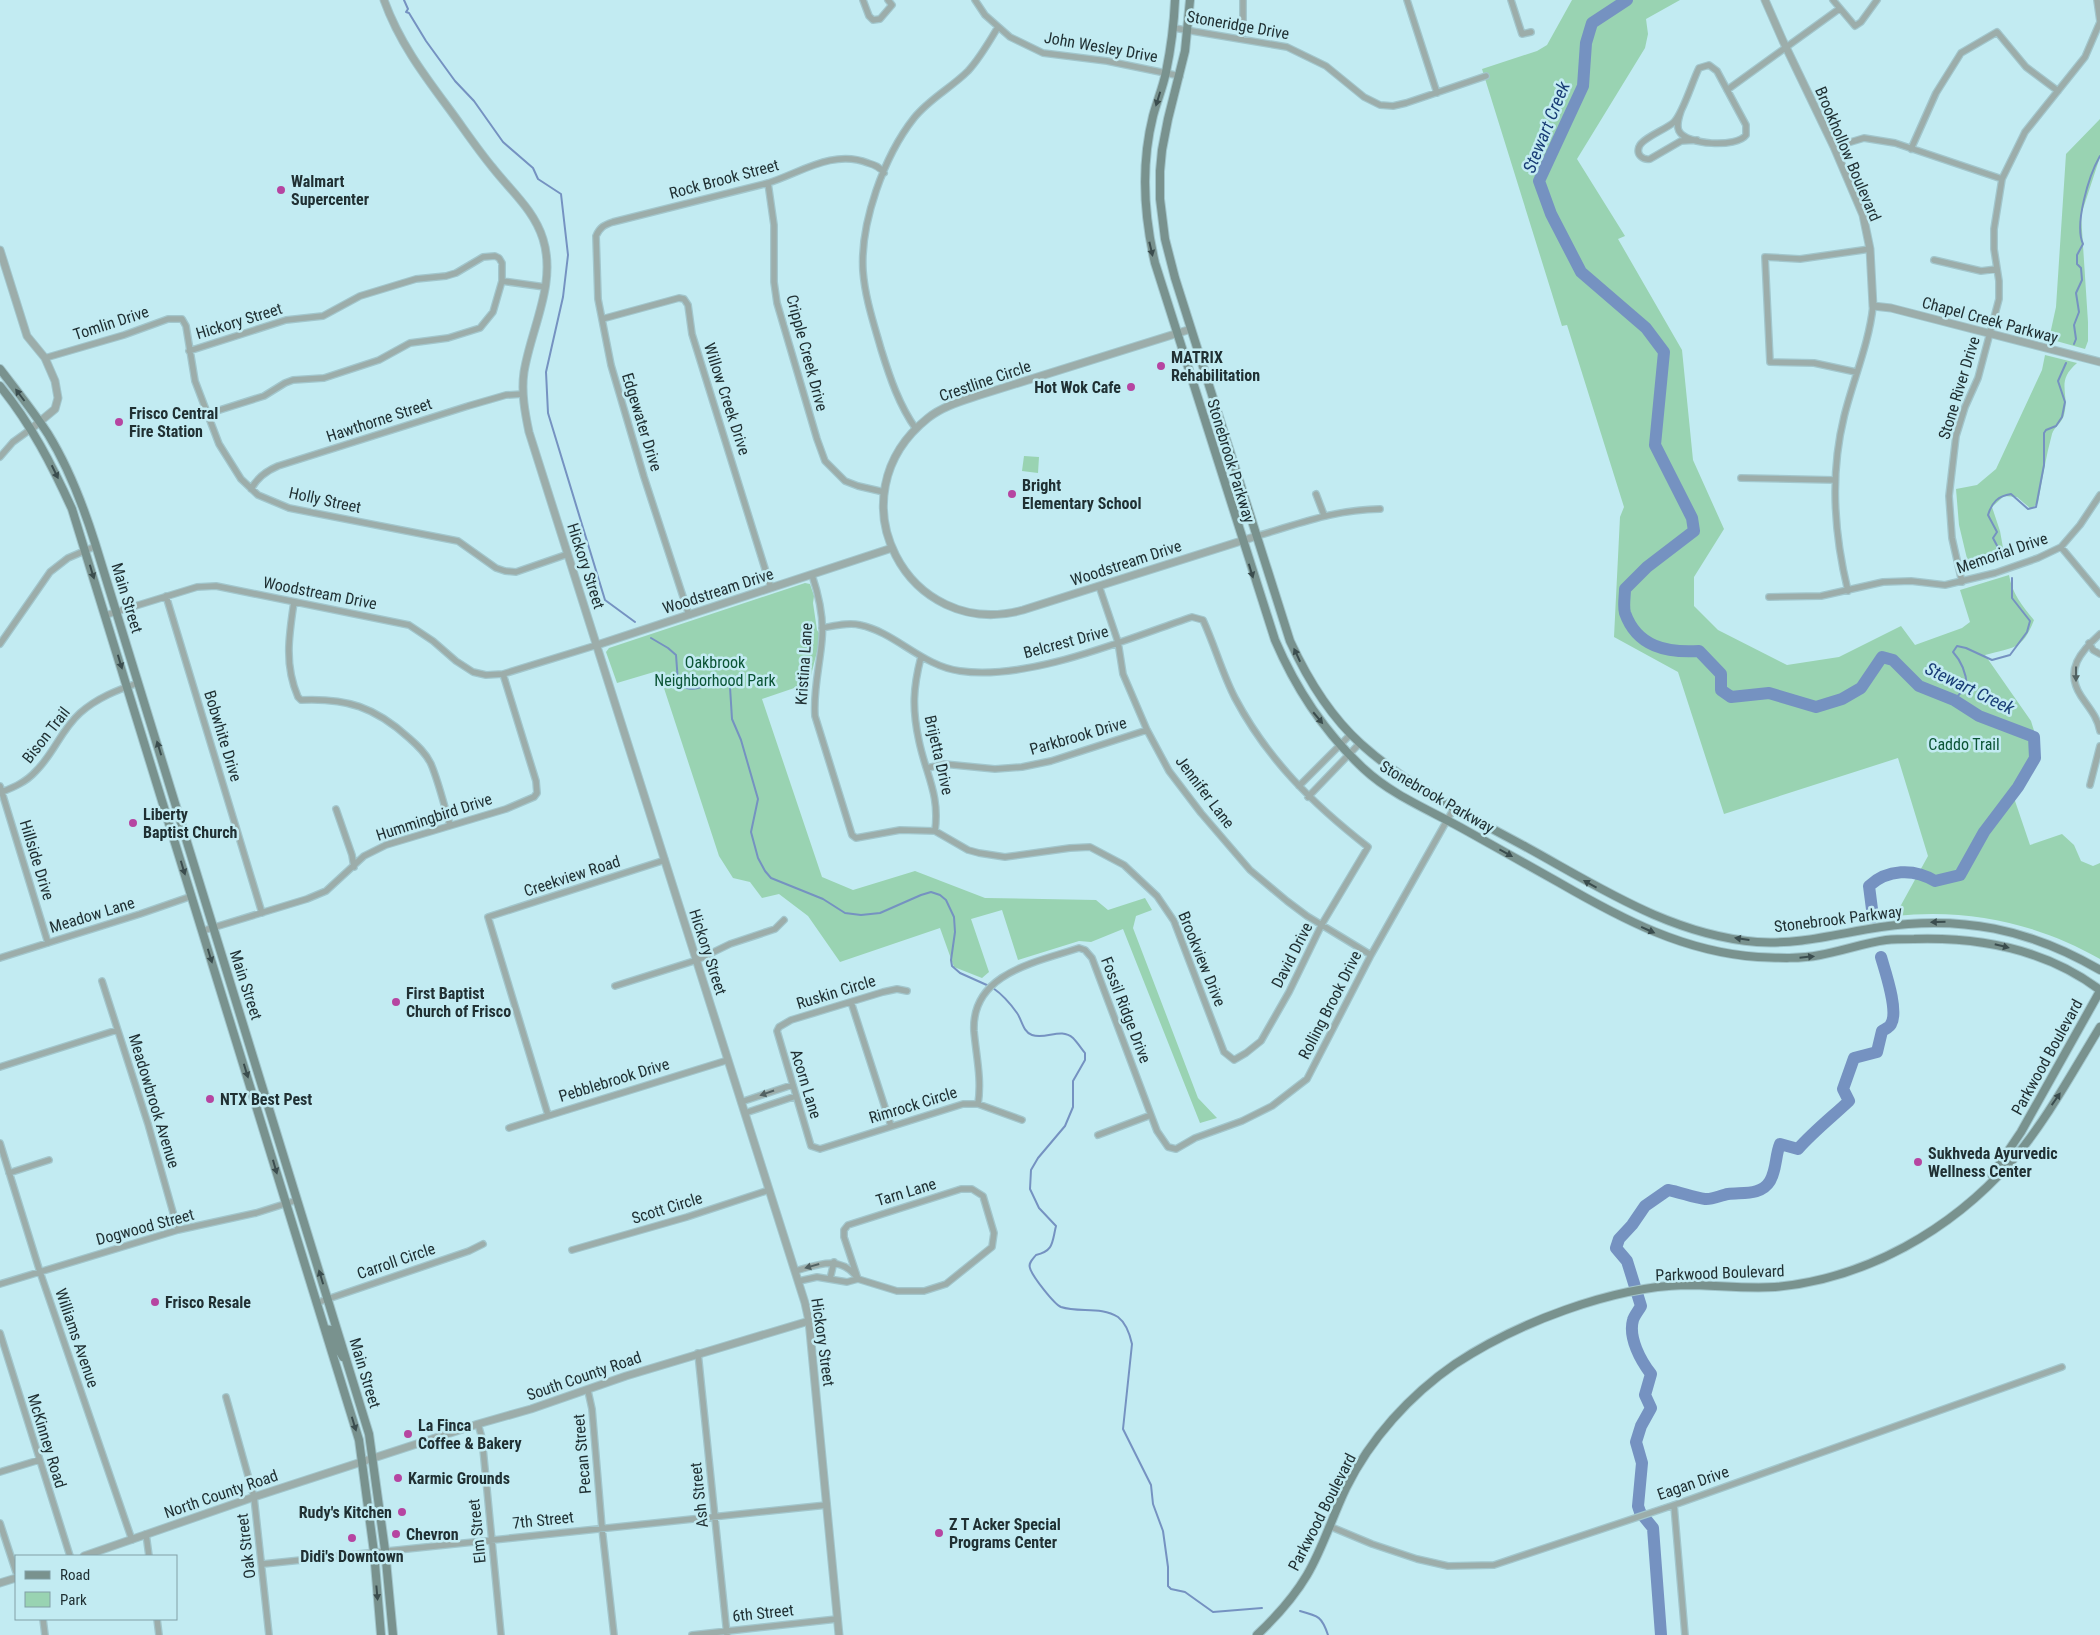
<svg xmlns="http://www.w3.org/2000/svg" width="2100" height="1635" font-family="'Roboto Condensed',sans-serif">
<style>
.green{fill:#99d3b2}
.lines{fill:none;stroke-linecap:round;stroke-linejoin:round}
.stream{stroke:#7592c1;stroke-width:2}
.river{stroke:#7592c1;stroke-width:12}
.minor-casing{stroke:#a2c6cc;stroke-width:8}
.tertiary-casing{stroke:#a2c6cc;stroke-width:9}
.secondary-casing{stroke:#a2c6cc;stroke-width:10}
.minor{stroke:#9cadaa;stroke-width:5.5}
.tertiary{stroke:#9cadaa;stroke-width:7}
.secondary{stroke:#79928e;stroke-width:8}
.oneway{fill:#3b4d4e}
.oneway2{fill:#526263}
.poi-dot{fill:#b645a1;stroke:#c2ebf2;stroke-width:2}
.labels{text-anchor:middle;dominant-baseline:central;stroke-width:5;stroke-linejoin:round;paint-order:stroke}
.street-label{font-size:16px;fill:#203033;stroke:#c2ebf2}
.poi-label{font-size:16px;font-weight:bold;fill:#203033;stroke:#c2ebf2;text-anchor:start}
.park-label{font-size:16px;fill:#0b5435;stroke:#c2ebf2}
.water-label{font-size:18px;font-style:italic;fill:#193d76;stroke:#c2ebf2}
</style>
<rect width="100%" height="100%" fill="#c2ebf2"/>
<!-- green -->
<path class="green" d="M1572 0H1680L1646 19 1648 34 1645 48 1577 159 1625 236 1618 239 1682 350 1693 460 1724 529 1694 577V606L1718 630 1787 665 1839 657 1901 626 1915 645 1962 628 1970 622 1960 590 2009 575C2012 593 2022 606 2034 620 2022 651 2013 647 1985 655L2031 721 2040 750 2013 795 2030 845 2062 834 2074 845 2081 861 2093 866 2100 863V959C2037 923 1967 908 1895 916L1928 856 1898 758 1724 814 1678 672 1614 637 1620 517 1624 507 1567 325 1562 326 1482 69 1537 51 1547 45Z
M2100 119V157L2081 215 2088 322V341L2085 349 2049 339 2056 307 2066 154Z
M2045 355 2077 363C2055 382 2070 392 2064 415 2062 423 2054 427 2052 434 2046 456 2042 480 2038 503L2031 509 2017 497 2004 496 1992 507 2000 531 2005 559 1973 569 1969 567 1959 525 1956 489 1977 485 1996 469 2042 370Z
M1024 456 1039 457 1038 473 1022 471Z
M805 583 810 584 814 596 813 603 817 630 821 636 809 683 762 699 822 877 853 890 915 871 985 898 1096 900 1108 910 1145 898 1152 910 1136 916 1133 928 1198 1098 1217 1118 1200 1123 1123 929 1091 942 1079 941 1018 960 1002 910 971 919 989 972 982 978 954 967 940 928 840 962 808 916 779 894 762 898 750 882 733 878 719 856 660 676 654 672 617 683 606 652 609 648Z"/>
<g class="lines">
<!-- stream -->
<path class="stream" d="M404 0 408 9 406 12 409 13 426 41 455 81 474 101 503 142 533 168 538 179 561 194 568 255 563 297 546 372 548 413 605 600 635 622
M2074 344 2076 339 2074 325 2079 312 2076 293 2082 280 2081 268 2077 264V255L2083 244C2074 224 2089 175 2100 156
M2003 557 1993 538 1997 532 1988 515C1992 502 1998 496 2011 494L2028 509 2036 507 2044 465V433L2046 430 2056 426 2062 417 2065 402 2058 381 2066 363
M651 638 668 648 676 655 678 682C691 700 714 675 730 687L732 719 741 740 758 799 751 832 758 858 765 871 771 878 823 899 845 913 861 915 880 913 921 895 931 892 940 895 946 900 954 917 955 932 951 960 952 966 960 973 989 986
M1954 700 1967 686C1966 672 1962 662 1953 652L1957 646 1966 648 1992 660 2010 655 2027 632 2030 621 2012 598V578
M993 988C1003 995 1010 1003 1017 1013 1022 1020 1023 1032 1032 1035 1046 1040 1061 1027 1073 1038 1077 1042 1081 1048 1085 1053V1060L1073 1081V1107L1065 1126 1038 1158 1031 1170 1030 1189 1039 1208 1056 1226C1052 1242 1054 1251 1036 1255 1033 1259 1028 1263 1030 1268 1032 1276 1054 1304 1061 1307 1079 1313 1101 1306 1118 1317 1126 1323 1130 1335 1132 1344L1123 1429 1151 1485 1153 1504 1163 1531 1168 1567V1586L1171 1589 1185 1592 1213 1612 1262 1608
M1300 1611C1319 1616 1322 1617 1328 1635"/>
<!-- river -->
<path class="river" d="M1627 0 1592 23 1586 43 1583 86 1539 181 1551 214 1581 272 1646 328 1664 352 1655 445 1692 518 1694 531 1647 567 1625 589C1625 596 1623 606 1625 613 1637 647 1667 653 1699 651L1721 674V690L1731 697 1769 693 1816 707 1842 699 1861 688 1882 657 1893 660 1919 686 1954 700 1979 716 2034 737 2035 758 2018 787 1984 832 1960 875 1935 881C1914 868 1887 869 1869 886L1873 917
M1661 1635 1653 1528 1640 1512 1638 1506 1642 1463 1636 1442 1641 1426 1651 1408 1645 1395 1651 1374C1641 1361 1628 1338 1633 1320 1634 1316 1639 1310 1641 1306L1627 1261 1616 1248 1619 1239 1632 1225 1645 1206 1668 1190C1680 1192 1694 1198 1705 1199 1712 1200 1721 1195 1728 1194 1742 1192 1761 1196 1770 1181 1777 1169 1775 1156 1780 1144L1798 1149C1814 1131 1832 1117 1849 1101L1843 1089 1854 1058 1877 1052 1882 1031C1885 1029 1890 1027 1891 1024 1899 1011 1885 971 1881 957"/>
<defs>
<path id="minor" d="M863 0 869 16 873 20 880 19 892 5 888 0
M975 0 985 15 1010 37 1043 53 1107 61 1180 76
M1407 0 1437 93
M1511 0 1522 34 1531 32
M1833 0 1855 26 1861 22 1877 0
M2097 0 2100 21
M1174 28 1287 47 1326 66 1364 97 1380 105 1393 106 1406 103 1486 76
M1241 39 1243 23V0
M1727 90 1839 9
M1681 111C1679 117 1676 125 1679 131 1686 145 1737 148 1746 135V125L1717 71 1709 65 1699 68C1692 82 1683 113 1674 122 1667 129 1642 138 1639 147 1636 155 1643 160 1650 159L1681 141 1697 140
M1834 147 1864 138 1895 143 2002 179
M1911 149 1936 93 1961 53 1997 32 2026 67 2058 91
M768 183 774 225V282L777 303 817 439 825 461 845 481 858 486 884 492
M1934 260 1981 271 1997 269
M502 281 545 287
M602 319 679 298 684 299 688 305 692 334 771 588
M189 351 286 320 323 316 360 296 416 279 446 276 456 273 483 257 495 256 499 258 502 263V281L493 312 480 328 448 338 410 343 379 360 324 378 293 380 285 383 264 396 207 414
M45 358 124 335 168 319H182L186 326 195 381 219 444 241 479 258 495 289 508 458 541 496 568 505 571 516 572 568 554
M1856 372 1814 363 1770 362 1765 257 1800 259 1870 249
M916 429C899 405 890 378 881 349 874 324 865 298 863 271 860 223 884 156 914 118 929 99 951 88 968 71 980 58 989 42 998 27
M0 457 13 442 31 429
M1741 478 1835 480
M251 489C257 478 266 471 278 466L468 406 506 395 523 394
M1316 494 1324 515
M1257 536C1302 523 1333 510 1380 509
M2061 547 2100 594
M812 575C819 596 824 617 822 639 820 665 813 690 815 716L852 835 856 838 900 830 935 831 968 850 979 853 1005 857 1070 848 1090 847 1124 865 1157 896 1174 921 1224 1052 1234 1060 1246 1053 1261 1041 1289 992 1322 924 1368 847C1313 804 1268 760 1235 698 1222 673 1215 646 1203 620L1192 617C1126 639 1030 681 960 671 922 666 895 632 860 625 848 622 834 626 822 628
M1962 582 1952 538 1949 496 1956 436 1965 407 1978 378 1999 299V281L1994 249V229L2002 179 2025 132 2085 57 2100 22
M1099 586 1118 642 1123 674 1147 730 1169 771 1201 813 1250 870 1287 901 1307 916 1371 955
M1848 591C1834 534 1830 474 1844 417 1853 380 1869 344 1873 306
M166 596 262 913
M1769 597 1821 596 1883 582 1911 581 1945 585 1995 573 2038 558 2061 547 2080 525 2100 495
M294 602C289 635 284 665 298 697L301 700C347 698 375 707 409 738 417 745 426 753 431 764 439 783 444 805 450 825
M106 615 197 587 216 586 409 625 433 641 456 661 473 672 486 675 503 674 597 645
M689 615 644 477 611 365 598 299 596 236C600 227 604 225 613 222L768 183C800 173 833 149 868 163 875 165 880 167 884 173
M2100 634C2081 651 2064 670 2081 696 2089 708 2097 716 2100 731
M2089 643 2093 650 2100 654
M0 644 50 572 68 558 96 546
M921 657C913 688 912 709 919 741 926 775 940 794 935 831
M927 768 944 764 995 769 1022 767 1051 761 1147 730
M2090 785 2100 746
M0 786 48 943
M1299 786 1351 734
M2 792C14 787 26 782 35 772 53 755 61 730 80 713 97 698 117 690 138 683
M1308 797 1360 743
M336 809 352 855 354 867
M202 931 307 899 326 891 364 856 386 845 506 809 534 797 537 793 536 781 503 674
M0 958 140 914 192 896
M102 981 148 1124 178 1230
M615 986 697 960 730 944 775 929 784 920
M907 991 897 989 883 992 791 1020 779 1027 777 1031 811 1146 820 1149 963 1104H978L1022 1120
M851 1002 891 1126
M0 1067 117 1030
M741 1102 792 1085
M978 1104C982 1079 976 1055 974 1031 971 973 1037 962 1079 948L1085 950 1092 958 1157 1131 1168 1147 1176 1149 1195 1138 1242 1121 1272 1106 1307 1079 1371 955 1454 808
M745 1113 796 1096
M548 1115 488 917 665 860
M509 1128 728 1060
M1098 1135 1151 1115
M0 1143 40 1272 132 1540
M9 1173 49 1160
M572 1250 687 1217 769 1190
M795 1271C817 1265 838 1255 855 1275
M830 1279 834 1262
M799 1281 817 1277 847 1282 858 1279 897 1291H924L946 1284 992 1247 994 1233 983 1196 972 1189H961L848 1225 844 1230V1237L858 1279
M0 1284 178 1230 256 1213 297 1200
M316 1303 469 1251 483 1244
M0 1333 70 1556
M698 1353 727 1635
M588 1391 592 1409 602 1528 614 1635
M226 1397 254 1497 269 1635
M478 1424 482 1438 501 1635
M0 1472 39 1460
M1674 1505 1685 1635
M0 1523 16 1572
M1329 1526 1372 1544 1417 1559 1448 1566 1494 1565 1674 1505 2062 1367
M146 1534 149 1556
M263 1564 827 1505
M43 1619 45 1635
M157 1619 159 1635
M692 1635 837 1619"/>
<path id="tertiary" d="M384 0C399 42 424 75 450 110 464 129 478 150 493 168 511 191 534 210 543 239 557 284 531 328 524 372 521 392 525 413 529 432L805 1303 809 1321 839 1635
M1765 0 1783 41 1834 147 1863 215 1870 249 1873 306 1891 308 2100 362
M0 250 27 336 45 358 55 381 58 398 55 409 31 429
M1191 329 980 395C962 401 943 406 928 418 830 496 908 642 1023 610L1257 536
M597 645 892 548
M84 1556 254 1497 478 1424 531 1409 626 1376 809 1321
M0 1583 16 1578"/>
<path id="secondary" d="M1175 0C1174 24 1171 48 1166 72 1163 87 1157 101 1153 116 1141 164 1144 216 1155 263L1275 640C1296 689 1325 733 1364 769 1393 796 1432 811 1467 831 1497 848 1528 865 1558 882 1622 919 1684 952 1758 957 1779 958 1800 959 1820 955 1842 951 1864 943 1886 940 1895 939 1905 939 1914 939 1980 937 2047 950 2100 990
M1190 0 1185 51 1168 119 1162 150 1160 171V199L1165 239 1175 278 1290 641C1307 678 1330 716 1361 744 1410 788 1469 816 1526 847 1599 887 1671 935 1757 942 1799 945 1840 933 1881 927 1961 915 2030 929 2100 970
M0 369C16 390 33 411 48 434 69 468 83 505 95 543L369 1434 385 1550 393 1635
M0 386C31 424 52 465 72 509L359 1440 374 1552 381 1635
M1992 1175 2021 1132 2100 991
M325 1329 331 1330 336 1345 343 1357
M1257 1635C1276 1617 1294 1597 1307 1575 1323 1548 1332 1517 1346 1488 1370 1439 1410 1395 1455 1364 1517 1323 1611 1287 1685 1285 1715 1285 1745 1289 1775 1287 1866 1279 1951 1230 2011 1162 2045 1123 2073 1071 2100 1027"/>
</defs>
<!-- minor casing -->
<use href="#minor" class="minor-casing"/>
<!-- tertiary casing -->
<use href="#tertiary" class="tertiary-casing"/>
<!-- secondary casing -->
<use href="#secondary" class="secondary-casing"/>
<!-- minor -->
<use href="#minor" class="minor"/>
<!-- tertiary -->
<use href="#tertiary" class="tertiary"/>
<!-- secondary -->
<use href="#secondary" class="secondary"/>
</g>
<!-- one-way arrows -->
<defs><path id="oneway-solid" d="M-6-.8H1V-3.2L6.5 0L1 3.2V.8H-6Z" transform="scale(1.25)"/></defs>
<g class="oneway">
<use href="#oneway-solid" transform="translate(1158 99) rotate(107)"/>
<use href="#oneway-solid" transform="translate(1151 249) rotate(77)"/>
<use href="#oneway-solid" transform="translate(20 395) rotate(-127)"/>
<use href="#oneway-solid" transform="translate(55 472) rotate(64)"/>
<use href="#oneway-solid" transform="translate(1251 571) rotate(73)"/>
<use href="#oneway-solid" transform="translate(92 572) rotate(73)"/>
<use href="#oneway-solid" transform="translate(1297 655) rotate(-115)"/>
<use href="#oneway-solid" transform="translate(120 662) rotate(73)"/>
<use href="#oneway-solid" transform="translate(1318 718) rotate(50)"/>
<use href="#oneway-solid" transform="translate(159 748) rotate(-107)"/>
<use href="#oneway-solid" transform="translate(1506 853) rotate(29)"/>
<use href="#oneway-solid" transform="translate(183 868) rotate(73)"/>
<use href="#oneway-solid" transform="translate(1590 884) rotate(-151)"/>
<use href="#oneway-solid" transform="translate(1938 922) rotate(179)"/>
<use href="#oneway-solid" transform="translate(1648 930) rotate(24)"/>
<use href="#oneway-solid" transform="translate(1742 939) rotate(-172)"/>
<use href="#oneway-solid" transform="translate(2002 946) rotate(14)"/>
<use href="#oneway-solid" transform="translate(210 956) rotate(73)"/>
<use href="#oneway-solid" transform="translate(1807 957) rotate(-6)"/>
<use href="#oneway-solid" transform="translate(246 1071) rotate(73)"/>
<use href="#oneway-solid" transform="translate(2056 1099) rotate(-55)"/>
<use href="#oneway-solid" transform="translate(275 1167) rotate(74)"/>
<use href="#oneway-solid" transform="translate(321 1277) rotate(-107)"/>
<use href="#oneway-solid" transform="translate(354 1424) rotate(73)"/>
<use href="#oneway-solid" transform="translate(377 1593) rotate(85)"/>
</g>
<g class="oneway2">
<use href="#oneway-solid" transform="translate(2076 674) rotate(90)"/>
<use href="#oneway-solid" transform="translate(767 1093) rotate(161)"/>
<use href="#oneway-solid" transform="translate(812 1266) rotate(164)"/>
</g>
<!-- markers -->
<g class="poi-dot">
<circle cx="281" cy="190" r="5"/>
<circle cx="1161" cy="366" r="5"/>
<circle cx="1131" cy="387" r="5"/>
<circle cx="119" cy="422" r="5"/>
<circle cx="1012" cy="494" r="5"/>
<circle cx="133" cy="823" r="5"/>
<circle cx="396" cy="1002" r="5"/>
<circle cx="210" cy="1099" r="5"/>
<circle cx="1918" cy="1162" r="5"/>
<circle cx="155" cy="1302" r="5"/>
<circle cx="408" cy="1434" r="5"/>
<circle cx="398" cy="1478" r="5"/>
<circle cx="402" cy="1512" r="5"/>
<circle cx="939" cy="1533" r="5"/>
<circle cx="396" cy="1534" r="5"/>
<circle cx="352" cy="1538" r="5"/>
</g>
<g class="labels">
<!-- street labels -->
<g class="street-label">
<text transform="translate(1238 25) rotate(10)">Stoneridge Drive</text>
<text transform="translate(1101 47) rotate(10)">John Wesley Drive</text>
<text transform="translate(1848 154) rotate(67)">Brookhollow Boulevard</text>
<text transform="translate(724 179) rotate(-15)">Rock Brook Street</text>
<text transform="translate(1990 320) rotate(15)">Chapel Creek Parkway</text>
<text transform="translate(239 321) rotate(-17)">Hickory Street</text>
<text transform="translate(111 323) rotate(-18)">Tomlin Drive</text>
<text transform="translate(807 353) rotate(75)">Cripple Creek Drive</text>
<text transform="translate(985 381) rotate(-19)">Crestline Circle</text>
<text transform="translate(1959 388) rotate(-73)">Stone River Drive</text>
<text transform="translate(727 399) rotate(72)">Willow Creek Drive</text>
<text transform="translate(379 420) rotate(-18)">Hawthorne Street</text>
<text transform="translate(642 422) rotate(73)">Edgewater Drive</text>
<text transform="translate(1231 461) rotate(73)">Stonebrook Parkway</text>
<text transform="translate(325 500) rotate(12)">Holly Street</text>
<text transform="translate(2002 553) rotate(-19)">Memorial Drive</text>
<text transform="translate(1126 563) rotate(-18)">Woodstream Drive</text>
<text transform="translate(586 566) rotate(72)">Hickory Street</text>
<text transform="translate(718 591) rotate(-18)">Woodstream Drive</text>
<text transform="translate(320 593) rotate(11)">Woodstream Drive</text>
<text transform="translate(127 598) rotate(73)">Main Street</text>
<text transform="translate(1066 642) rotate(-15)">Belcrest Drive</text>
<text transform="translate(804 664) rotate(-86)">Kristina Lane</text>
<text transform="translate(46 735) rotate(-52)">Bison Trail</text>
<text transform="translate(223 736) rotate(73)">Bobwhite Drive</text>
<text transform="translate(1078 736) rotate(-16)">Parkbrook Drive</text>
<text transform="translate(939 755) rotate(77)">Brijetta Drive</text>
<text transform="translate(1205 792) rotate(53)">Jennifer Lane</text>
<text transform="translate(1437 797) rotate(30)">Stonebrook Parkway</text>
<text transform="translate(434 817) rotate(-18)">Hummingbird Drive</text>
<text transform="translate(37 860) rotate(73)">Hillside Drive</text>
<text transform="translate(572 876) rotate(-18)">Creekview Road</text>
<text transform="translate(92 915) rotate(-17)">Meadow Lane</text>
<text transform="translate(1838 919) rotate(-7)">Stonebrook Parkway</text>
<text transform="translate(708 952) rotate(72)">Hickory Street</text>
<text transform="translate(1292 955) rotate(-63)">David Drive</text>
<text transform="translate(1202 959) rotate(68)">Brookview Drive</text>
<text transform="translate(246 985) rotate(72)">Main Street</text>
<text transform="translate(836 992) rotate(-17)">Ruskin Circle</text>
<text transform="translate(1330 1005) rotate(-63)">Rolling Brook Drive</text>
<text transform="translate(1126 1010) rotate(69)">Fossil Ridge Drive</text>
<text transform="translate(2047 1057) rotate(-61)">Parkwood Boulevard</text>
<text transform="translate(614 1080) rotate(-17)">Pebblebrook Drive</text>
<text transform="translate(806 1084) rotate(73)">Acorn Lane</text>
<text transform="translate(154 1101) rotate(73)">Meadowbrook Avenue</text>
<text transform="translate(913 1105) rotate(-17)">Rimrock Circle</text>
<text transform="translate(906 1192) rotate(-17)">Tarn Lane</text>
<text transform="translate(667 1208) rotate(-17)">Scott Circle</text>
<text transform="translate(145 1227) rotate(-15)">Dogwood Street</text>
<text transform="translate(396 1261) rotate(-19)">Carroll Circle</text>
<text transform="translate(1720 1273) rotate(-2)">Parkwood Boulevard</text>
<text transform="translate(77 1338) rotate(71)">Williams Avenue</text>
<text transform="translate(823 1342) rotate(82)">Hickory Street</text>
<text transform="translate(365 1373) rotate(73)">Main Street</text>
<text transform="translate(584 1376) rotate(-19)">South County Road</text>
<text transform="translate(47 1441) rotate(73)">McKinney Road</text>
<text transform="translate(582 1454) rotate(-95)">Pecan Street</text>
<text transform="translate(1693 1483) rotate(-19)">Eagan Drive</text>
<text transform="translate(221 1494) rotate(-19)">North County Road</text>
<text transform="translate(699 1495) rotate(-96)">Ash Street</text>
<text transform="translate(1322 1512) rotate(-63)">Parkwood Boulevard</text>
<text transform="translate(543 1520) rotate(-6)">7th Street</text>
<text transform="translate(477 1531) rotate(-96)">Elm Street</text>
<text transform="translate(246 1546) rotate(-97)">Oak Street</text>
<text transform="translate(763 1613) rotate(-6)">6th Street</text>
</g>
<!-- poi labels -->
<g class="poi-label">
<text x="291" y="181">Walmart<tspan x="291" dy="18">Supercenter</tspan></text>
<text x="1171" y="357">MATRIX<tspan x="1171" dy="18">Rehabilitation</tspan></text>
<text x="1121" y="387" text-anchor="end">Hot Wok Cafe</text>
<text x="129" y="413">Frisco Central<tspan x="129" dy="18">Fire Station</tspan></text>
<text x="1022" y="485">Bright<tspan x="1022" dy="18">Elementary School</tspan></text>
<text x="143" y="814">Liberty<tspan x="143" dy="18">Baptist Church</tspan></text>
<text x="406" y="993">First Baptist<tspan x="406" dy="18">Church of Frisco</tspan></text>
<text x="220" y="1099">NTX Best Pest</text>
<text x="1928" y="1153">Sukhveda Ayurvedic<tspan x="1928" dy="18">Wellness Center</tspan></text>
<text x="165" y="1302">Frisco Resale</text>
<text x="418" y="1425">La Finca<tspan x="418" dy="18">Coffee &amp; Bakery</tspan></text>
<text x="408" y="1478">Karmic Grounds</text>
<text x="392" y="1512" text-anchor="end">Rudy's Kitchen</text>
<text x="949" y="1524">Z T Acker Special<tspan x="949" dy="18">Programs Center</tspan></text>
<text x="406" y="1534">Chevron</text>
<text x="352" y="1556" text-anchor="middle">Didi's Downtown</text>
</g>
<!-- park labels -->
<g class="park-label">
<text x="715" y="662">Oakbrook<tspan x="715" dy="18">Neighborhood Park</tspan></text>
<text x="1964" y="744">Caddo Trail</text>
</g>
<!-- water labels -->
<g class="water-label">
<text transform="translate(1546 127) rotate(-68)">Stewart Creek</text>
<text transform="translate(1970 688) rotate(26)">Stewart Creek</text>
</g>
</g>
<!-- legend -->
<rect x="15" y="1555" width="162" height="65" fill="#c2ebf2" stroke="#81a0a6"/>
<rect x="25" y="1571" width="25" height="8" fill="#79928e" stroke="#81a0a6"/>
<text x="60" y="1580" font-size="15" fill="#203033">Road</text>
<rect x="25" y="1592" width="25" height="15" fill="#99d3b2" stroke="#81a0a6"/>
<text x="60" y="1605" font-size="15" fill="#203033">Park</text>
</svg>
